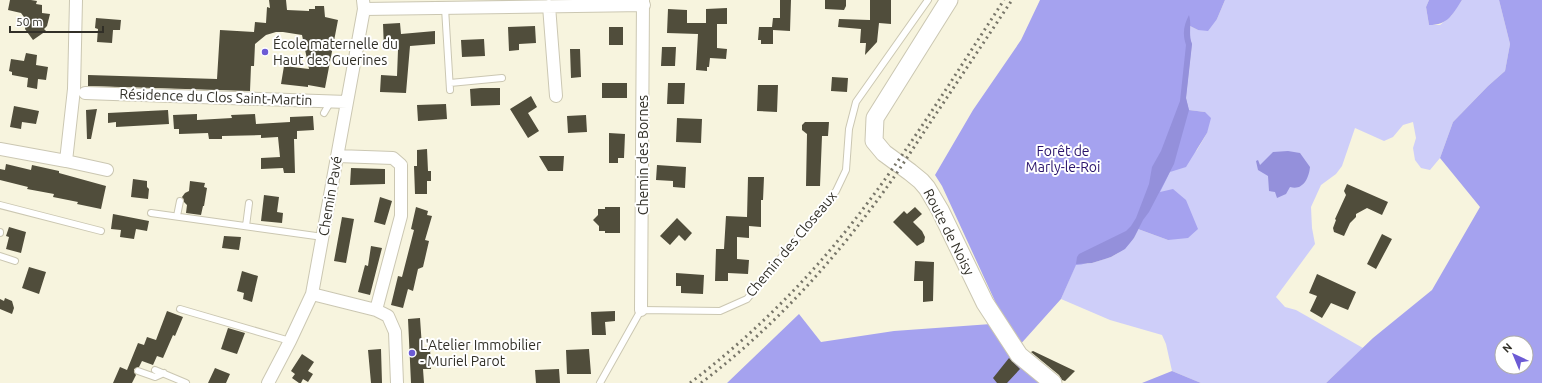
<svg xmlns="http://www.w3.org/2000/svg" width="1542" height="383" font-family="Ubuntu,sans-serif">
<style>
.green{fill:#cecef9}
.forest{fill:#a5a2ef;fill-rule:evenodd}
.water{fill:#9490db}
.building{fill:#504d3b}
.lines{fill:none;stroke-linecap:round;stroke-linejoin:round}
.lane-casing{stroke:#cbc7b2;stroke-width:8}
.street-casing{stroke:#cbc7b2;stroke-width:14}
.secondary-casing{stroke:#cbc7b2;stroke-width:19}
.lane{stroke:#fff;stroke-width:6}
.street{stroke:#fff;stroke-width:12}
.secondary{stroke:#fff;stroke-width:17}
.rail{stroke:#787669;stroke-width:3;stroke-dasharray:2 4;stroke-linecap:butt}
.poi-dot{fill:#6c5bd5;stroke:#fff;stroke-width:1.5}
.labels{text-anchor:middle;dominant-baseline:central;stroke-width:4;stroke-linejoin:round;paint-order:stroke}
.poi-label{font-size:14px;fill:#312f27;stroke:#fff;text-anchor:start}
.street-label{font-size:14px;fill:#312f27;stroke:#fff}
.park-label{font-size:14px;fill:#2a146c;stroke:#fff}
</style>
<rect width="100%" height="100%" fill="#f7f4de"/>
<!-- green -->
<path class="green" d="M1225 0H1429L1426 7 1429 25H1440L1451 16 1462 0H1499L1510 44 1505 71 1488 86 1453 122 1440 158 1430 170 1421 168 1415 160 1413 148 1416 138 1413 122 1403 125 1393 137 1384 141 1355 128 1342 166 1336 174 1321 185 1311 207 1312 228 1315 244 1276 297 1285 307 1296 310 1363 348 1326 383H1201L1172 371 1166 344 1162 335 1110 320 1061 299 1076 264 1092 263 1111 257 1118 253 1134 238 1138 229 1168 240 1159 192 1170 172 1197 150 1207 133 1205 112 1189 110 1186 98 1192 44 1189 36 1190 26 1198 30 1217 19Z"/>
<!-- forest -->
<path class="forest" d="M1040 0H1225L1217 19 1208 31 1198 30 1190 26 1189 36 1192 44 1186 98 1189 110 1205 112 1211 118 1207 133 1186 167 1170 172 1160 192 1173 189 1186 200 1198 229 1188 238 1168 240 1138 229C1128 250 1119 254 1097 260 1090 262 1083 265 1076 265L1061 299 1018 347 1060 383H727L799 314 821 342 894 331 1005 323 942 186 935 175 973 110 1021 40Z
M1429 0H1462C1452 15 1448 25 1429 25L1426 7Z
M1499 0H1542V383H1326L1373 338 1432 290 1480 207 1440 158 1453 122 1488 86 1505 71 1510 44ZM1502 343H1526V367H1502Z
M1172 371 1201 383H1142Z"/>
<!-- water -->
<path class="water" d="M1189 15C1192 25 1188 34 1192 44L1186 98 1189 110 1174 164 1149 212 1143 220 1134 238 1125 249 1111 257 1105 259 1092 263 1076 264 1077 257 1079 254 1126 231 1131 226 1136 218 1149 184 1152 167 1161 151 1180 101 1186 45C1182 33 1184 25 1189 15Z
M1288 151 1300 153 1310 167C1309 178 1303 191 1290 187L1286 194 1277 198 1275 192 1269 191 1268 176 1258 170 1256 161 1258 160 1260 165 1273 152Z"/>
<!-- building -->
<path class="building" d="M10 0H31L37 1 36 4 42 5V13L50 14 47 26 44 29 46 31 33 40 25 29 27 21 21 13 8 10Z
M269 0H286L287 10 309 11V9H315V6H324L325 17 338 20 325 88 308 85V87L281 84 284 66 309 69 302 35 283 32H276L266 35 255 44 254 66H251L250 91 88 86V75L217 79 220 30 254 32 255 22 266 23 267 7 270 8Z
M780 0H791L790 31 773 30V44H761V40H758L759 27H772L773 18H780Z
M825 0H846V6L844 10 825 9Z
M870 0H891V24L879 23 877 42 865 55 866 43H860L861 29 838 27 839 19 870 20Z
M727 8V24H717V48L727 49 726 59 710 58 709 67H707V71L696 70 698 34 667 33 668 9 687 10V23H706V9Z
M96 18 121 20 120 30H113L112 43 97 42 98 29 95 28Z
M400 23 401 34 435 31V44L410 46 406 93 380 92 381 75 397 76 398 50H384L383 24Z
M535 26 536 43 519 44V50L509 51 508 27Z
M609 27H623V45H609Z
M484 39 485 56 462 57 461 40Z
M662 47H676L675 66H661Z
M570 49H580L581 77 571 78Z
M26 53 37 55 36 65 48 67 46 80 38 79 37 89 27 87 28 78 12 75V72L9 71 11 59 24 61Z
M832 77 848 78 847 92 831 91Z
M602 83H627V98H602Z
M668 83H685L684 104H667Z
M758 85H778L777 112 757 111Z
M481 88H500V105L471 106 470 89Z
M531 96 537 107 528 113 539 131 528 138 510 109Z
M446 104 447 119 418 121 417 105Z
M14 106 39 111 36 124 22 122 21 129 10 127Z
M97 109 91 139H87L86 110Z
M168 110 169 124 116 127V122L108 123V113Z
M197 114V120L232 118 231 115 255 114 256 124 290 122V117L313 116 314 130 297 131V139H294L295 173H284L283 168 261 169V158L280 157 278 137 261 138V135L222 136V139H209L208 133 179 134V129H174L173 115Z
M586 115 587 132 568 133 567 116Z
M677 118 702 119 701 143 676 142Z
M805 122H829L828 136H822L820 186H806L807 134 802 130V125Z
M609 133 625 134 624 158H618V163H609Z
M427 149 428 171H431V181H427V194H415L414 166H417V150Z
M539 156H564L563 171H548Z
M6 164 31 170 32 165 59 171V173L106 186 101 209 77 204 78 202 53 197 54 194 27 189 28 187 0 180V169L5 170Z
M657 165 686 167 685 188 673 187V181L656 180Z
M351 168 385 169V184L350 185Z
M748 177H764L763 200H761V227L749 226V238L737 237V259L749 260 748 274 728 273V281H715L716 249H724L726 216 747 217Z
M133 179 147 181V187L149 189 148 199 131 197Z
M190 181 205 183 204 187 207 188 204 206H203L201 215 186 213 187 205 184 202 182 197 185 193 189 191Z
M1347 184 1388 202 1382 215 1367 208 1356 214V217L1350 223 1344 236 1334 232 1333 228 1336 220 1335 219 1346 195 1344 191Z
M264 195 279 197 277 212 283 213 282 223 261 221Z
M380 197 392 201 385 225 374 222Z
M416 207 428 211 427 215 432 216 425 240 429 241 423 267 418 269 413 291 408 289 403 308 391 305 398 276 402 277 414 230 411 229Z
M605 207H620V233H605V231H599V226L593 220 598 215V209H605Z
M915 207 922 214 913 222 922 231 925 237 924 242 917 246 893 222 904 211 907 214Z
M113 214 149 221 147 231 136 229 134 239 120 237 121 230 111 229Z
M342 217 354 219 346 263 334 261Z
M677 218 692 233 685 241 679 235 670 245 660 236Z
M9 227 26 232 21 253 6 249 9 237 6 236Z
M1382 234 1392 239 1376 269 1367 264Z
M224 236 241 237 239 250 222 248Z
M371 246 382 248 370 295 358 292 365 265 368 266Z
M915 261 934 262 933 301 923 302V281H914Z
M29 267 46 272 39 294 22 288Z
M242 271 258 276 252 302 243 299 244 293 237 291Z
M676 273 704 275 703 294 681 293V286H676Z
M1317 274 1356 292 1348 310 1331 303 1322 318 1310 311 1317 296 1309 293Z
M5 298 12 301 14 308 12 314 0 309V299L4 301Z
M167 311 183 317 175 336 173 335 163 358 157 356 153 365 142 361 139 367 134 369V372L136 375 132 383H113L120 367 127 370 138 343 144 345 147 337 156 340Z
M615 311V321L605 322 606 335H592L591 312Z
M420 318 422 347H430L431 369H423L424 383H411L408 319Z
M228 328 245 333 237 354 221 349Z
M381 349 382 383H371L368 350Z
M589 349 591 374H567L566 350Z
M1033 351 1075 371 1065 381 1062 380 1059 375 1031 352Z
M302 354 314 362 308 371 313 374 308 382 303 379 301 383H299L292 378 295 374 291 371Z
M1009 358 1020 369 1007 383H997L993 378Z
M215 368 230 374 226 383H208Z
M559 369 560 383H536L535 370Z"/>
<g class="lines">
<defs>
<path id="lane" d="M445 8 450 90
M450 83 502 78
M324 113 331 101
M0 205 101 231
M151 213 323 237
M177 216 180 201
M246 226 249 203
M0 232V233
M0 256 15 261
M180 309 290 341
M155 370 186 383
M138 371 155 377 164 373
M600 383 641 310 720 311 747 299 836 191 846 170 849 129 856 102 928 0"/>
<path id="street" d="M549 6 556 96
M364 9 644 5
M85 93 347 102
M0 149 66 161 107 170
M337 156 393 158 401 165V216L376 310
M66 161 74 89 76 0
M312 294 376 310 388 316 395 332 397 383
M641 310 643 0
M268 383 290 341 312 294 364 9 363 0"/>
<path id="secondary" d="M949 0 875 118 874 141 884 153 910 172 921 181 927 188 940 210 985 303 1019 355 1053 383"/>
</defs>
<!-- lane casing -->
<use href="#lane" class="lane-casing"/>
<!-- street casing -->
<use href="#street" class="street-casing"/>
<!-- secondary casing -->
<use href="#secondary" class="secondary-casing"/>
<!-- lane -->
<use href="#lane" class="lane"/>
<!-- street -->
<use href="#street" class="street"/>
<!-- secondary -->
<use href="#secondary" class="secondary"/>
<!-- rail -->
<path class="rail" d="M690 383C736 348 779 308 818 264 888 185 946 88 1004 0
M701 383C767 333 824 272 873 206 893 180 910 153 928 126 956 84 984 42 1012 0"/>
</g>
<!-- markers -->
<g class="poi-dot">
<circle cx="265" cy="52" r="4"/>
<circle cx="412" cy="353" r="4"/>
</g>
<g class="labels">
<!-- poi labels -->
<g class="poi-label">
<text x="273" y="44">École maternelle du<tspan x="273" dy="16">Haut des Guerines</tspan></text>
<text x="420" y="345">L'Atelier Immobilier<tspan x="420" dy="16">- Muriel Parot</tspan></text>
</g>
<!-- street labels -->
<g class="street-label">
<text transform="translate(216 97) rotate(2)">Résidence du Clos Saint-Martin</text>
<text transform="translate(643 155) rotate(-90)">Chemin des Bornes</text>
<text transform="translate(330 196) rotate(-80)">Chemin Pavé</text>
<text transform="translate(949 232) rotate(63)">Route de Noisy</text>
<text transform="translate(791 244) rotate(-50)">Chemin des Closeaux</text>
</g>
<!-- park labels -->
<g class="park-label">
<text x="1063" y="151">Forêt de<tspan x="1063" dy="16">Marly-le-Roi</tspan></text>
</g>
</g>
<!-- north arrow -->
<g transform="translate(1514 355) rotate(316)"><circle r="19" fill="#ffffff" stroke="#adaca9"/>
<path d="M0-3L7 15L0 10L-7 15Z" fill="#6c5bd5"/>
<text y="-6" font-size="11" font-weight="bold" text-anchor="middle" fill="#312f27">N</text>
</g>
<!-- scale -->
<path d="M10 26v6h93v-6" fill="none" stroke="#312f27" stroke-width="2"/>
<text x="16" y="26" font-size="12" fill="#312f27" stroke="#ffffff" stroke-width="3" paint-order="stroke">50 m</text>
</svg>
